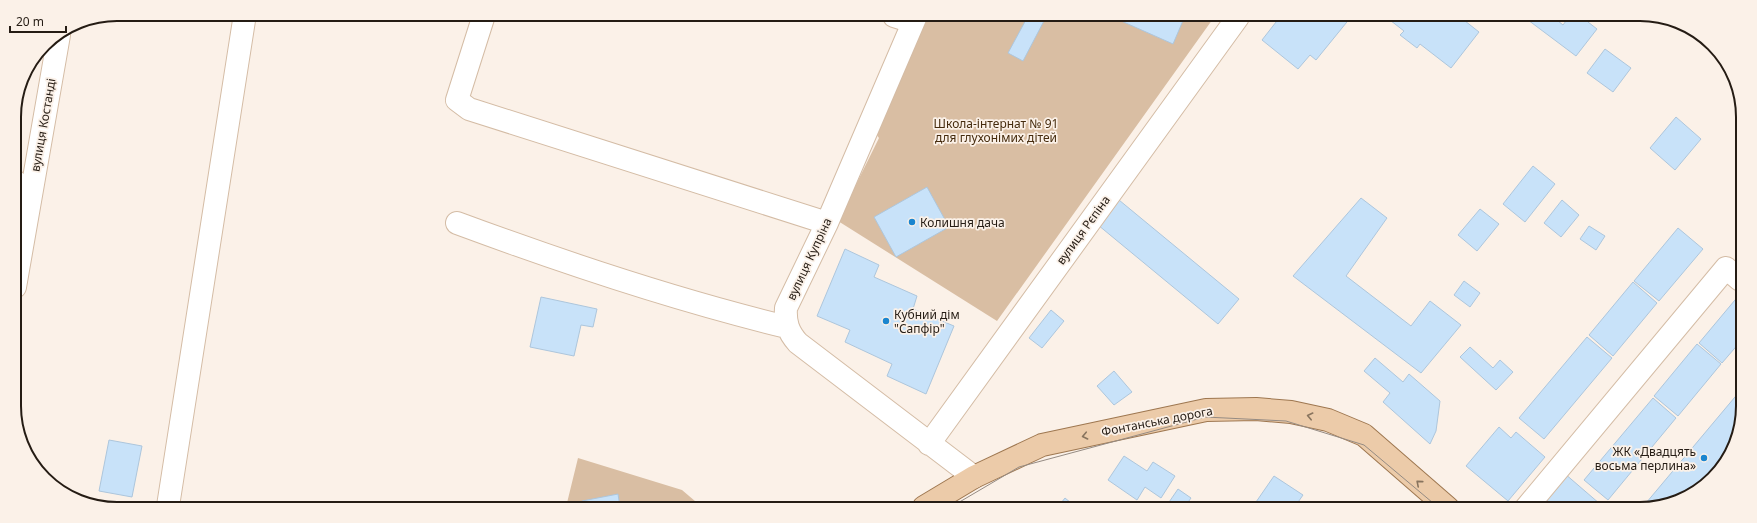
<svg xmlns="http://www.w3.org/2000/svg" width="1757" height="523" font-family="'Noto Sans',sans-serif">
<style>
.green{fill:#d9bea3}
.building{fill:#c8e2f9;stroke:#adc6dc}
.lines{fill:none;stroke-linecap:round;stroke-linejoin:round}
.minor-casing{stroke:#d4bca5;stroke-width:24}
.major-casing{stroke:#9e7750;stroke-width:24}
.minor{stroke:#fff;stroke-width:22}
.major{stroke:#eccba9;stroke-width:22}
.tram{stroke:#958b83;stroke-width:1}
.oneway{stroke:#88745e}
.poi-dot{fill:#1a85cf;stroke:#fbf1e8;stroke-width:1.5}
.labels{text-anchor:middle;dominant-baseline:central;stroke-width:3.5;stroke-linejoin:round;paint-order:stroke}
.park-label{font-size:12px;fill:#452b0d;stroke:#fbf1e8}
.street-label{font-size:12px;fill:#251c14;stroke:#fbf1e8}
.poi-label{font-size:12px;fill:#251c14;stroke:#fbf1e8;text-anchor:start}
.rim{fill:none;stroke:#251c14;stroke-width:2}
</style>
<rect width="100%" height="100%" fill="#fbf1e8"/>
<!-- green -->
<path class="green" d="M927 16H1215L997 321 838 221 879 138 871 127Z
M578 458 682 490 702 507H566Z"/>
<!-- building -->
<path class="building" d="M1028 16H1039L1045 19 1023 61 1008 53Z
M1110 16H1185L1173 44Z
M1280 17H1351L1316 60 1310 55 1298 69 1262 40Z
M1386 17H1460L1479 32 1451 68 1420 44 1417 48 1400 35 1404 31Z
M1524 17H1553L1563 25 1569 17H1592L1588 22 1597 29 1576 56Z
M1605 49 1631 68 1613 92 1587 73Z
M1676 117 1701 139 1675 170 1650 148Z
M1533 166 1555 184 1525 222 1503 204Z
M927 187 949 227 896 257 874 217Z
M1361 198 1387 218 1346 276 1411 326 1430 301 1461 325 1421 373 1293 276Z
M1119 200 1239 299 1218 324 1098 225Z
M1562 200 1579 215 1561 237 1544 223Z
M1480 209 1499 224 1477 251 1458 235Z
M1589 226 1605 236 1596 250 1580 239Z
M1678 228 1703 249 1659 301 1634 281Z
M845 249 879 265 874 277 917 296 913 309 954 326 926 394 887 376 892 364 845 342 850 330 817 316Z
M1464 281 1480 293 1470 307 1454 295Z
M1633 282 1657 303 1613 356 1589 335Z
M1740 294V342L1722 363 1699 343Z
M541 297 597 309 593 327 581 325 574 356 530 347Z
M1051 310 1064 321 1042 348 1029 338Z
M1587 337 1612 358 1544 439 1519 418Z
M1697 344 1721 364 1678 416 1654 396Z
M1470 347 1493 368 1500 360 1513 372 1496 390 1460 357Z
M1375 358 1403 382 1409 374 1440 401 1436 431 1430 444 1383 402 1390 393 1364 371Z
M1114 371 1132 392 1114 405 1097 386Z
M1740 391V432L1708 484 1679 501 1641 509Z
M1653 398 1676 418 1608 500 1584 480Z
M1499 427 1511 438 1516 432 1545 457 1508 501 1466 466Z
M109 440 142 446 132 497 99 491Z
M1124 456 1147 471 1153 462 1175 476 1161 498 1145 487 1137 500 1108 480Z
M1564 473 1600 504 1596 509H1535Z
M1274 476 1303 495 1294 508H1265L1256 502Z
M1178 489 1191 498 1184 508H1165Z
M618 494 620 507H583L582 501Z
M1065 498 1077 508H1057Z"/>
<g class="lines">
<defs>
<path id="minor" d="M484 15 457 100 469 109 827 223
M894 16 913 22
M916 16 827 223 786 308C785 322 788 332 798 343L974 477
M15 181 29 207
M457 223C565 263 675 300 787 327
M15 287 59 35
M929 444 1238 17
M168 506 245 14
M1526 508 1726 268 1740 280"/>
<path id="major" d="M924 507 974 477 1042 445 1206 410 1256 409 1291 412 1328 420 1364 435 1448 508"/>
</defs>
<!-- minor casing -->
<use href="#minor" class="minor-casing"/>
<!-- major casing -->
<use href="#major" class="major-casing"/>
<!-- minor -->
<use href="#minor" class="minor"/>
<!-- major -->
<use href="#major" class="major"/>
<!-- tram -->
<path class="tram" d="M951 507 1019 467 1205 417 1286 421 1364 445 1439 508"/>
</g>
<!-- one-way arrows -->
<defs><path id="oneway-chevron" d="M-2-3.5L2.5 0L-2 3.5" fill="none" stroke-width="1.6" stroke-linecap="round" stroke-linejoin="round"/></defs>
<g class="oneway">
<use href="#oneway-chevron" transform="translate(1310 416) rotate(-167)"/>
<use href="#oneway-chevron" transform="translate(1085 436) rotate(168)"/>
<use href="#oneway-chevron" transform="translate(1419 483) rotate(-139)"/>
</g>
<!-- markers -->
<g class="poi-dot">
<circle cx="912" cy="222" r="4"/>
<circle cx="886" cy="321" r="4"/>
<circle cx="1704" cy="458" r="4"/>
</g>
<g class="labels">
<!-- park labels -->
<g class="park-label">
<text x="996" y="123">Школа-інтернат № 91<tspan x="996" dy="14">для глухонімих дітей</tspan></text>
</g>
<!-- street labels -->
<g class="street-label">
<text transform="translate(43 125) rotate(-80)">вулиця Костанді</text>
<text transform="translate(1083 230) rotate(-54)">вулиця Рєпіна</text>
<text transform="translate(809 259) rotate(-65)">вулиця Купріна</text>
<text transform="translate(1157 421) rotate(-11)">Фонтанська дорога</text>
</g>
<!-- poi labels -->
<g class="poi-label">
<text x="920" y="222">Колишня дача</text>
<text x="894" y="314">Кубний дім<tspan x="894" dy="14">"Сапфір"</tspan></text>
<text x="1696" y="451" text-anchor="end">ЖК «Двадцять<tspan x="1696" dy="14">восьма перлина»</tspan></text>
</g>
</g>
<!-- crop -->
<path d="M0 0H1757V523H0ZM117 21H1640A96 96 0 0 1 1736 117V406A96 96 0 0 1 1640 502H117A96 96 0 0 1 21 406V117A96 96 0 0 1 117 21Z" fill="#fbf1e8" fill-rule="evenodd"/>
<path class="rim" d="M117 21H1640A96 96 0 0 1 1736 117V406A96 96 0 0 1 1640 502H117A96 96 0 0 1 21 406V117A96 96 0 0 1 117 21Z"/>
<!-- scale -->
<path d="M10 26v6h56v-6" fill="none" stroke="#251c14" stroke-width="2"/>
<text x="16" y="26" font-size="12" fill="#251c14" stroke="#fbf1e8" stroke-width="3" paint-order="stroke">20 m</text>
</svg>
